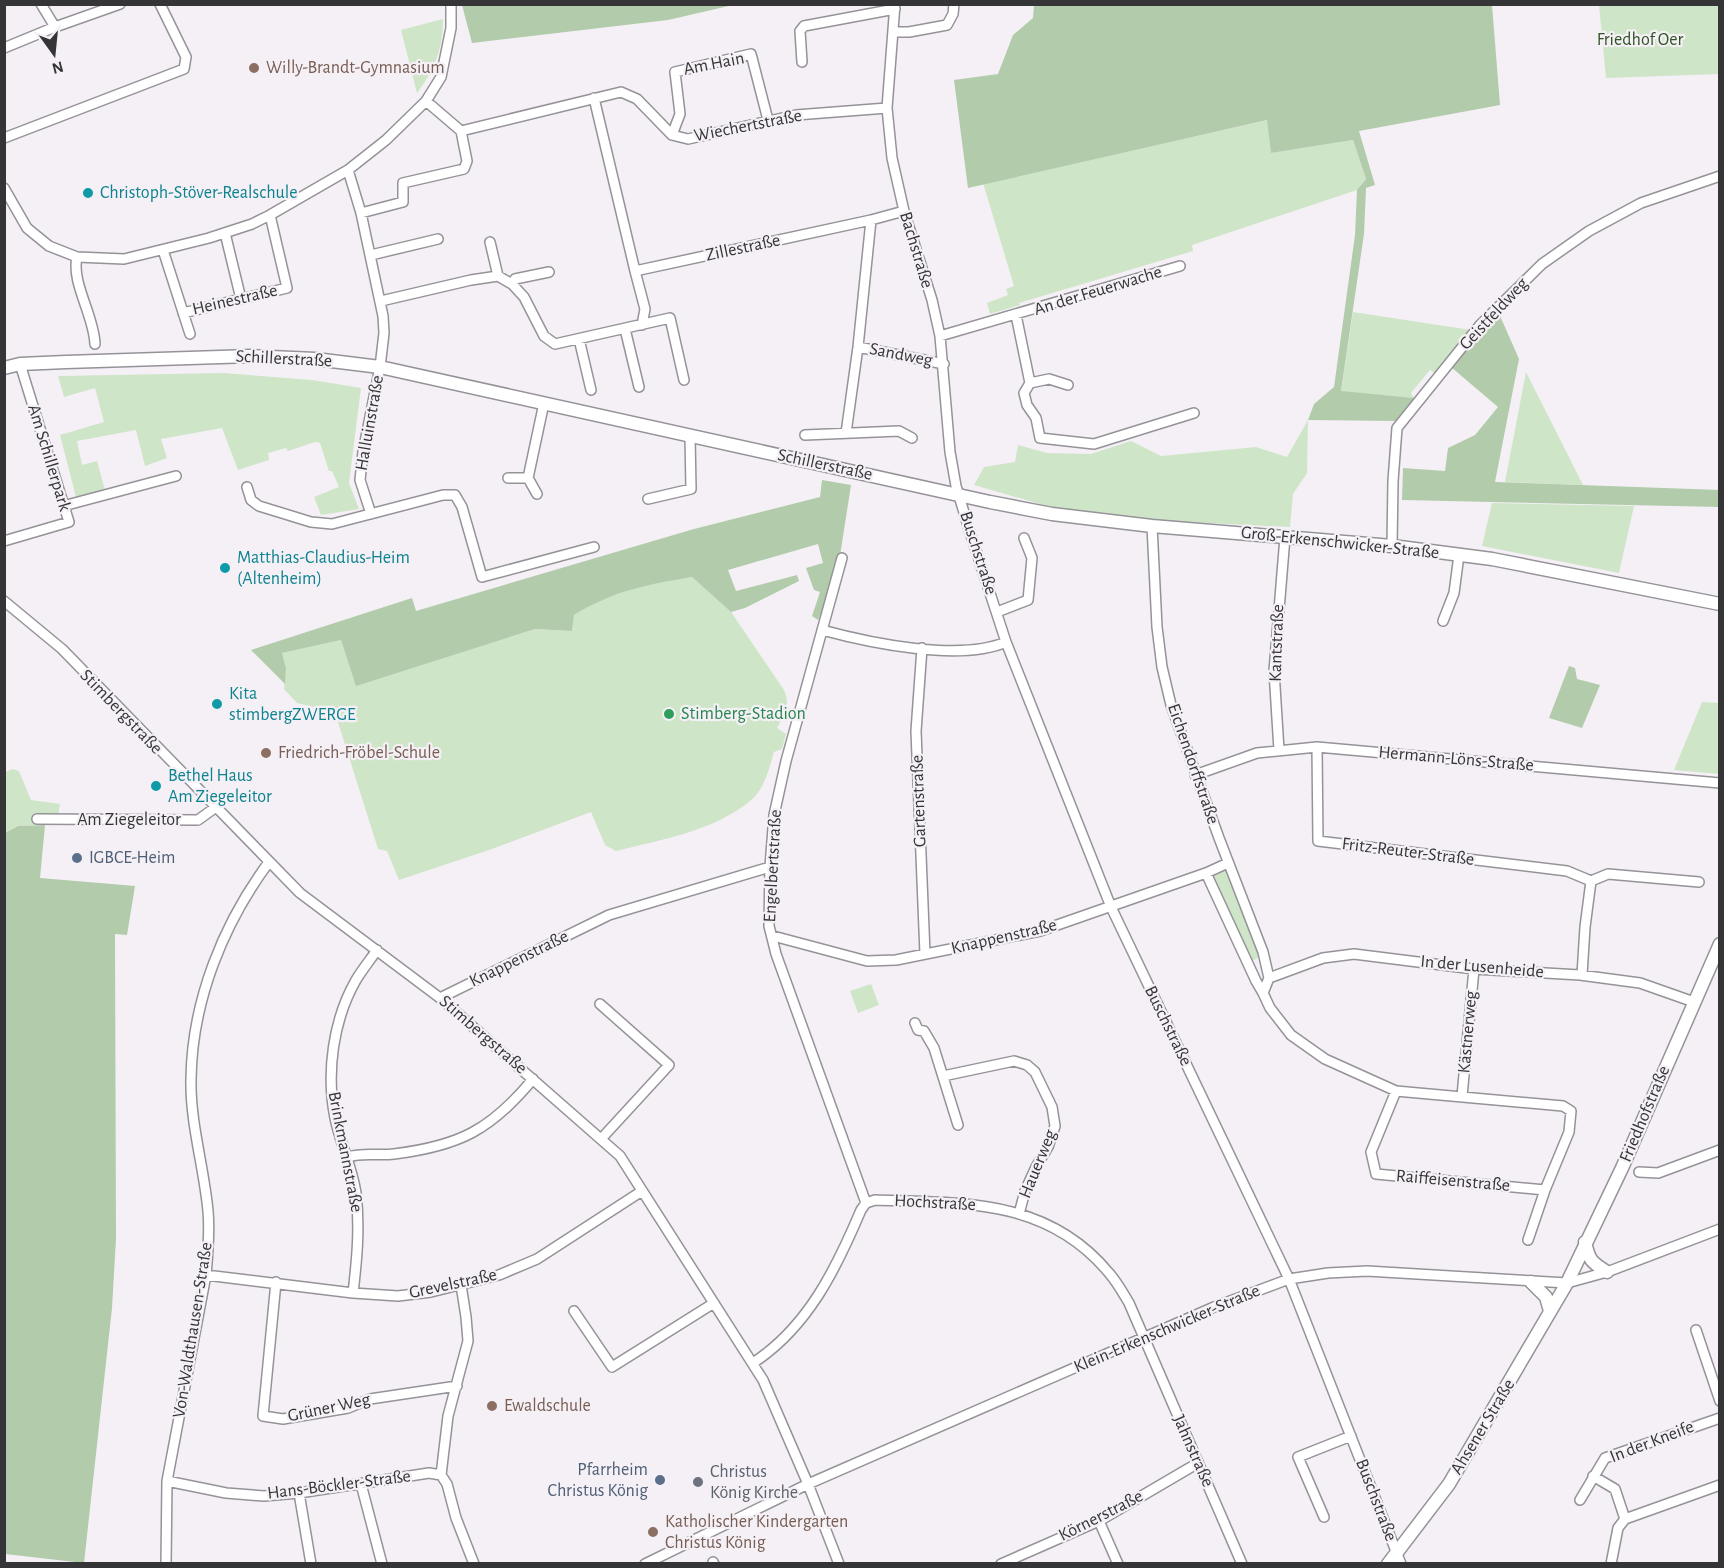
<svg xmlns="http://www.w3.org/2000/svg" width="1724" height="1568" font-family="'Alegreya Sans',sans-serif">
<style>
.green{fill:#cfe5c8}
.forest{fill:#b2cbaa}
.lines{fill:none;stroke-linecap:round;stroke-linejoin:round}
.minor-casing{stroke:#959298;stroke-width:12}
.major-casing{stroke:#959298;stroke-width:15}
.minor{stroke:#fff;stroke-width:9}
.major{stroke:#fff;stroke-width:12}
.education-dot{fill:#8d6e63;stroke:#f4f0f6;stroke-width:2}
.culture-dot{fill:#0f9aa8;stroke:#f4f0f6;stroke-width:2}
.leisure-dot{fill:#2e9e5b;stroke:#f4f0f6;stroke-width:2}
.service-dot{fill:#5c6f8a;stroke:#f4f0f6;stroke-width:2}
.worship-dot{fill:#6b7280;stroke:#f4f0f6;stroke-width:2}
.labels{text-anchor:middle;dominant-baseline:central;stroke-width:4.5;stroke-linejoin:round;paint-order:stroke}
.park-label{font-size:18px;fill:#305325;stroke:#f4f0f6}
.street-label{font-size:18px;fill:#353436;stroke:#f4f0f6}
.education-label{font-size:18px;fill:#785e54;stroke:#f4f0f6;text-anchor:start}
.culture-label{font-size:18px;fill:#0d838f;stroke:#f4f0f6;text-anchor:start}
.leisure-label{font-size:18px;fill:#27864d;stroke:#f4f0f6;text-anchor:start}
.service-label{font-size:18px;fill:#4e5e75;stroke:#f4f0f6;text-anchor:start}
.worship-label{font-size:18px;fill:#5b616d;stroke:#f4f0f6;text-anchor:start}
</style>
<rect width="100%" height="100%" fill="#f4f0f6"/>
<!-- green -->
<path class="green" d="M1599 5H1719V74L1606 78Z
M443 19C443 48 435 70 417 93L401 30Z
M1268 120 1271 153 1353 140 1366 179 1357 190 1192 245 1193 251 1019 303 1020 305 990 314 987 303 1008 295 1006 289 1014 286 983 183Z
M1353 312 1471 330 1436 374 1430 370 1411 393 1414 398 1341 392Z
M1526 372 1583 485 1505 482Z
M223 373 312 380 361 388 349 483 359 509 321 515 314 497 339 487 332 471H329L320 443 315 442 288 451 286 448 268 453 269 460 238 470 222 428 161 439 167 458 145 466 136 430 77 441 82 465 97 461 105 490 76 497 60 435 104 422 95 388 64 397 58 376Z
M1308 420 1307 473 1293 494 1290 527 1145 520 1047 506 974 485 984 467 1015 462 1018 445 1047 453 1091 454 1131 441 1161 456 1256 447 1287 457Z
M1492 503 1634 506 1619 573 1482 546Z
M692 577 731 612 784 690C791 705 784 715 777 728L786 734 782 749 774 752C769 769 764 790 750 801 714 831 660 840 616 851L605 845 591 812 492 849 399 880 387 851 378 849 337 719 330 711 297 703 284 689 286 668 282 653 341 640 357 685 535 629 572 631 574 615 601 599 645 585Z
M1702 702 1719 703V774L1674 770Z
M13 769 19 771 31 800 60 804 58 816H36L37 825 18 826 5 833V772Z
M1227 870 1260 957 1250 962 1212 876Z
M871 984 879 1005 858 1013 850 991Z"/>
<!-- forest -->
<path class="forest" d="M462 5V4L733 5 668 20 472 43Z
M1034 5H1492L1500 105 1359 131 1375 185 1366 188 1364 234 1341 391 1414 398 1397 421 1308 420 1314 404 1334 387 1355 235 1357 190 1366 179 1353 140 1271 153 1267 120 968 188 954 80 998 74 1013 35 1033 18Z
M1497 309 1519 359 1495 482 1720 490 1719 507 1402 500 1403 468 1445 471 1448 448 1475 435 1498 407 1451 367Z
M822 480 851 485 837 575 818 620 812 616 820 592 814 590 806 568 823 563 818 544 728 570 736 591 797 575 799 581 745 608 731 612 692 577C646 585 615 590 574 615L572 631 535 629 356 686 341 640 282 653 286 668 285 684 251 650 412 598 416 611 694 529 820 497Z
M1569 666 1575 668 1577 679 1600 685 1582 728 1549 718Z
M45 825 40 878 135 886 127 935 115 934 116 1239 112 1308 84 1563 5 1554V833L18 826Z"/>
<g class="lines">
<defs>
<path id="minor" d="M41 4 55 27
M895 4 887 108 892 158 904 211 932 300 940 336 950 452 956 486 969 529 1006 642 1111 907 1289 1279 1401 1564
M893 32H909L947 25 953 14 954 4
M4 48 55 27 120 4
M802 62 800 31 804 26 895 9
M594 98 635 271
M426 101 461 131 621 92 637 99 672 135 688 139 796 115 887 108
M672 135 680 114 675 72 751 54 768 120
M4 138 184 69 186 57 160 4
M348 170 361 213 383 316 384 333 380 367 363 452 360 480 371 514
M4 188 27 228 49 246 77 257 124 259 209 238 252 224 270 215 348 170 386 140 426 101 441 77 451 28V4
M361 213 403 202V183L464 169 467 161 461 131
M225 233 241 299
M490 242 498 276
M163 250 190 334
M371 255 438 239
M77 257C71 283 94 315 95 344
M512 284 515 279 549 272
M381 301 471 280 498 276 512 284 524 297 544 336 555 344 670 318 684 380
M183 313 287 288 270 215
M1016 315 1030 383 1049 379 1068 385
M642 325 645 309 635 271 871 220 904 211
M625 329 639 387
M940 336 1180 266
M579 339 591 390
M858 347 944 364
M1030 383 1024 393 1027 405 1036 418 1040 438 1094 444 1194 413
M846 433 858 347 871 220
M805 435 899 431 912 438
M508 478H528L544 403
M528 478 537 494
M247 487 251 500 259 506 311 522 332 524 443 495H455L462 507 482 577 594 547
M648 499 691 489 690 436
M63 506 176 476
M1152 526 1157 627 1162 667 1171 705 1219 838 1263 952 1269 978 1263 993 1270 1008 1291 1035 1325 1059 1396 1091 1563 1106 1571 1111 1569 1132 1545 1190 1528 1240
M4 541 69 522 20 364
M1392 546 1393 481 1397 428 1480 325 1542 264 1589 231 1641 203 1720 176
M842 558 786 761 774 815 770 867 769 926 776 954 866 1203
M4 601 62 649 300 893 440 998 620 1156 763 1380 808 1484 839 1564
M997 612 1028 600 1032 558 1024 538
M1443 621 1454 593 1459 555
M822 630C870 643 960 662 1006 642
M922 648 916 731 925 954
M1317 747 1318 841 1567 871 1591 881
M1279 750 1274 671 1285 537
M1195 775 1257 753 1317 747 1720 783
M37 819 198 820 216 807
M1206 873 1256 981 1263 993
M773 936 867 961 896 960 1040 931 1206 873 1228 863
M1582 975 1585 927 1591 881 1608 874 1699 882
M1269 978 1323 958 1354 954 1474 969 1580 975 1640 983 1694 1002
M440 998 609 915 770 867
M600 1004 669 1065 601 1139
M915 1023 918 1030 924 1031 934 1048 958 1125
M943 1076 1014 1061 1027 1065 1035 1072 1052 1107 1055 1126 1048 1147 1036 1167 1025 1191 1019 1214
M1396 1091 1371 1152 1376 1174 1545 1190
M1462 1096 1474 969
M348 1157C363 1152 378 1156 394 1154 459 1146 491 1130 533 1079
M1639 1172 1658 1173 1720 1150
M206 1275 353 1293 398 1296 431 1292 499 1275 537 1259 642 1191
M276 1282 263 1416 283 1419 348 1408 370 1399 457 1386
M461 1285 466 1317 468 1341 448 1416 441 1475 447 1484 456 1518 474 1564
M353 1293C357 1259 360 1227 356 1193 352 1166 340 1143 335 1118 326 1073 333 1020 356 980 362 970 370 960 377 950
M574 1311 612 1367 714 1303
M1696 1330 1720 1401
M753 1363C808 1327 836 1269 861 1210L866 1203 875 1200C962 1203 1047 1198 1109 1273 1117 1282 1123 1293 1129 1303L1242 1564
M1593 1476 1615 1489 1625 1519
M167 1481 226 1493 264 1496 299 1493 429 1473 441 1475
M361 1484 382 1564
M299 1493 311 1564
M1580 1500 1605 1458 1720 1418
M1324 1517 1298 1457 1351 1436
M1099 1521 1118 1564
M713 1562 714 1564
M166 1564 167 1481 206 1275C208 1253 210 1232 208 1211 204 1167 190 1123 191 1079 192 1001 223 924 269 862
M645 1564 808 1484 1214 1307 1289 1279 1328 1273 1367 1271 1567 1283 1607 1272 1720 1229
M1001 1564 1099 1521 1198 1463
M1611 1564 1618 1528 1625 1519 1720 1485"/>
<path id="major" d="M4 368 20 364 66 362 251 356 315 359 380 367 990 502 1052 514 1152 526 1392 546 1492 559 1720 604
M1585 1242C1589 1260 1591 1262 1607 1272
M1531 1282 1546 1297 1550 1311
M1388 1564 1449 1484 1567 1283 1622 1168 1720 944"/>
</defs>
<!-- minor casing -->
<use href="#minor" class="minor-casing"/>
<!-- major casing -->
<use href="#major" class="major-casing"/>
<!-- minor -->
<use href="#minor" class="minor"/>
<!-- major -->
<use href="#major" class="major"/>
</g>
<!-- markers -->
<g class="education-dot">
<circle cx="254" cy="68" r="6"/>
<circle cx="266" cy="753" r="6"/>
<circle cx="492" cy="1406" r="6"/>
<circle cx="653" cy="1532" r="6"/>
</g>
<g class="culture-dot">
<circle cx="88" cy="193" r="6"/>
<circle cx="225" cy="568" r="6"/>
<circle cx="217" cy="704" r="6"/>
<circle cx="156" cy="786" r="6"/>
</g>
<circle class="leisure-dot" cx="669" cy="714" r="6"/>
<g class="service-dot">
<circle cx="77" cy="858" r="6"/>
<circle cx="660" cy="1480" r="6"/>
</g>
<circle class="worship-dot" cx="698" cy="1482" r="6"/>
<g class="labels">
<!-- park labels -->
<g class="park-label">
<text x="1640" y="40">Friedhof Oer</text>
</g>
<!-- street labels -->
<g class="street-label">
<text transform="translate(714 64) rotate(-11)">Am Hain</text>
<text transform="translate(748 126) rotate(-11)">Wiechertstraße</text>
<text transform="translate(743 248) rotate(-12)">Zillestraße</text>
<text transform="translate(916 250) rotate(73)">Bachstraße</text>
<text transform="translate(1098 291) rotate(-17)">An der Feuerwache</text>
<text transform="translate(235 300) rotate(-13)">Heinestraße</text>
<text transform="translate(1494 314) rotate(-47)">Geistfeldweg</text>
<text transform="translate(901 355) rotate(11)">Sandweg</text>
<text transform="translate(284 359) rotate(3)">Schillerstraße</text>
<text transform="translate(370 423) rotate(-80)">Halluinstraße</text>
<text transform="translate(49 458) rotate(73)">Am Schillerpark</text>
<text transform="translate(825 465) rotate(12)">Schillerstraße</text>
<text transform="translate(1340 543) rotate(6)">Groß-Erkenschwicker-Straße</text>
<text transform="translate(978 553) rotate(72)">Buschstraße</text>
<text transform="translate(1277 643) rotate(-88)">Kantstraße</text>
<text transform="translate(121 712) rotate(46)">Stimbergstraße</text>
<text transform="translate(1456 759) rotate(5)">Hermann-Löns-Straße</text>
<text transform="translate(1193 764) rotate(71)">Eichendorffstraße</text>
<text transform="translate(919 801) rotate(-92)">Gartenstraße</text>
<text x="129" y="820">Am Ziegeleitor</text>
<text transform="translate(1408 852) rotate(7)">Fritz-Reuter-Straße</text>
<text transform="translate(773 866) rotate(-87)">Engelbertstraße</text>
<text transform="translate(1004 937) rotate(-13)">Knappenstraße</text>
<text transform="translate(519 959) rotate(-26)">Knappenstraße</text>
<text transform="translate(1482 967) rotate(5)">In der Lusenheide</text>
<text transform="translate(1168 1026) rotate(64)">Buschstraße</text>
<text transform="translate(1468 1032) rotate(-85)">Kästnerweg</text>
<text transform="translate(483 1035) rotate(41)">Stimbergstraße</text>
<text transform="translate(1645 1114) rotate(-67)">Friedhofstraße</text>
<text transform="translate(345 1152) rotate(79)">Brinkmannstraße</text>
<text transform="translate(1038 1164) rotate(-68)">Hauerweg</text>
<text transform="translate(1453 1181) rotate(5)">Raiffeisenstraße</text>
<text transform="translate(935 1203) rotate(3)">Hochstraße</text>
<text transform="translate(453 1284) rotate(-12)">Grevelstraße</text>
<text transform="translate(1167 1329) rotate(-23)">Klein-Erkenschwicker-Straße</text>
<text transform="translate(193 1330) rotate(-81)">Von-Waldthausen-Straße</text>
<text transform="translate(329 1408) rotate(-12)">Grüner Weg</text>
<text transform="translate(1483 1427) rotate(-59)">Ahsener Straße</text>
<text transform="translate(1652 1442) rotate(-21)">In der Kneife</text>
<text transform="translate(1193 1451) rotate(66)">Jahnstraße</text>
<text transform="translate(339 1485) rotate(-7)">Hans-Böckler-Straße</text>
<text transform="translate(1376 1500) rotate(69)">Buschstraße</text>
<text transform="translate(1101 1516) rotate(-27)">Körnerstraße</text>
</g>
<!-- education labels -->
<g class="education-label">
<text x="266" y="68">Willy-Brandt-Gymnasium</text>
<text x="278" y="753">Friedrich-Fröbel-Schule</text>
<text x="504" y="1406">Ewaldschule</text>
<text x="665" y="1522">Katholischer Kindergarten<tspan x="665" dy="21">Christus König</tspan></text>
</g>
<!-- culture labels -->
<g class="culture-label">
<text x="100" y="193">Christoph-Stöver-Realschule</text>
<text x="237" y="558">Matthias-Claudius-Heim<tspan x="237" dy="21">(Altenheim)</tspan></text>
<text x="229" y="694">Kita<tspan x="229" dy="21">stimbergZWERGE</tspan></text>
<text x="168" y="776">Bethel Haus<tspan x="168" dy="21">Am Ziegeleitor</tspan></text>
</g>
<!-- leisure labels -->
<g class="leisure-label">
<text x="681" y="714">Stimberg-Stadion</text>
</g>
<!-- service labels -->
<g class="service-label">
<text x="89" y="858">IGBCE-Heim</text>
<text x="648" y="1470" text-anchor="end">Pfarrheim<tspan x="648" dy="21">Christus König</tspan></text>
</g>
<!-- worship labels -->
<g class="worship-label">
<text x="710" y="1472">Christus<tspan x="710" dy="21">König Kirche</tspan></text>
</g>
</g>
<!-- border -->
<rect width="1724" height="1568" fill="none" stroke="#353436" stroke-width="12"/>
<!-- north arrow -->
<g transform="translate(54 54) rotate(165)" stroke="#f4f0f6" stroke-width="4.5" paint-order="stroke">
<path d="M0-4.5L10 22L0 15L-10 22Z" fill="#353436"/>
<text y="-9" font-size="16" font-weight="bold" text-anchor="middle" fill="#353436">N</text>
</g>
</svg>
